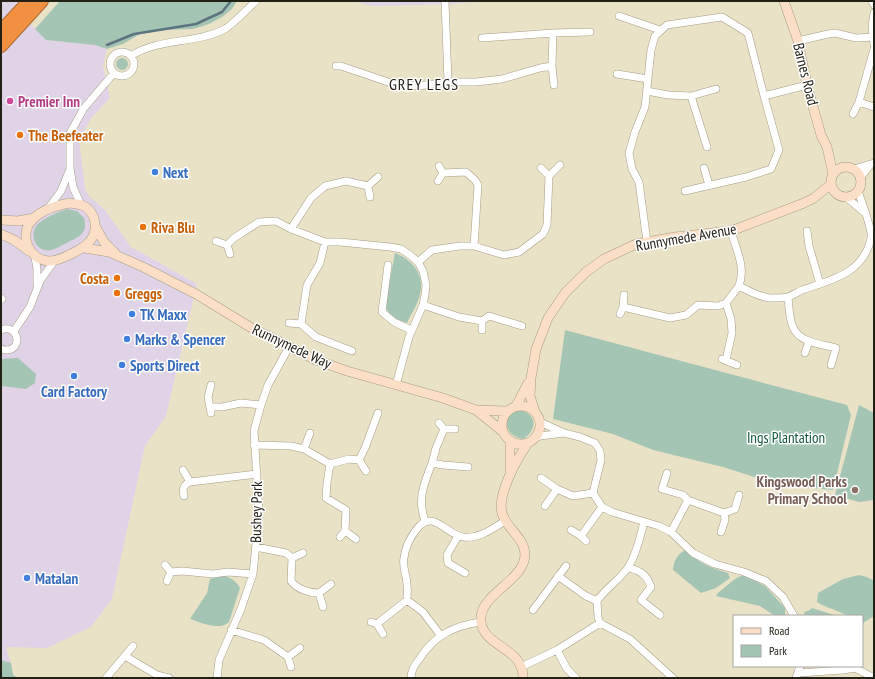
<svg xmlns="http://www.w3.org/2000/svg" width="875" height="679" font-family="'PT Sans Narrow',sans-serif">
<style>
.commercial{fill:#e0d3e7}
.green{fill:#a4c5b4}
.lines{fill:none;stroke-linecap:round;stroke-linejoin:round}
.stream{stroke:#5d7480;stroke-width:2.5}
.street-casing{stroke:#a49c83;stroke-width:8}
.secondary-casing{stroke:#a49c83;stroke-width:10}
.highway-casing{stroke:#a96931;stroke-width:14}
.street{stroke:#fff;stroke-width:7}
.secondary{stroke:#fbdec6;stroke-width:9}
.highway{stroke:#f19040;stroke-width:12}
.hotel-dot{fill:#d1479c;stroke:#fff;stroke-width:1.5}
.food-dot{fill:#e8710a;stroke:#fff;stroke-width:1.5}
.shop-dot{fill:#3f7fe0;stroke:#fff;stroke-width:1.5}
.education-dot{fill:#8d6e63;stroke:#fff;stroke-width:1.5}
.labels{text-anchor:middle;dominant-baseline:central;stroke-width:3;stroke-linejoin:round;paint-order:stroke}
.street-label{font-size:15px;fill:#232016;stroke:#fff}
.hotel-label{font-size:15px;font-weight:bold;fill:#b23c85;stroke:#fff;text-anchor:start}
.food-label{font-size:15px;font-weight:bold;fill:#c56008;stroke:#fff;text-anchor:start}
.shop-label{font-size:15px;font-weight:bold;fill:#366cbe;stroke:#fff;text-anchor:start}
.park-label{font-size:15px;fill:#11563c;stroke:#fff}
.education-label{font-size:15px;font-weight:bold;fill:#785e54;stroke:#fff;text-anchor:end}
.neighbourhood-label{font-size:16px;letter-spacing:1px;fill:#232016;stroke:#fff}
</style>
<rect width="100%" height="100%" fill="#eae2c7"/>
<!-- commercial -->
<path class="commercial" d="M1 1H34L22 15 46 40 95 45 107 49 103 66 110 98 92 117 81 136 80 147 85 189 89 196 105 210 131 247 197 284 166 416 145 446 112 599 91 627 47 648 6 647 11 663 1 660Z
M353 1H489L450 4 373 6Z"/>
<!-- green -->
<path class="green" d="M60 1H237L232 9 222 17 209 24 193 29 164 30 140 34 123 44 107 49 95 45 46 40 35 29Z
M116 64a6 6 0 1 1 12 0a6 6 0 1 1-12 0Z
M67 209 77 211 84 218C89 235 76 238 65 244 58 247 52 252 44 250 34 247 30 233 37 225 42 219 60 211 67 209Z
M395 253C413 260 425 275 420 294 418 304 411 314 407 323L392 318 385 306Z
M565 330 847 405 851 415 833 490 780 485 723 467 653 450 613 434 553 419Z
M18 358 36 374 35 383 26 389 1 386V359Z
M859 405 874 413V500L859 502 835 495Z
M519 410C537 413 538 430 523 439 505 436 500 416 519 410Z
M685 550C700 563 709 567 728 573L730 578 716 588 701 593 673 570C674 560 677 555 685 550Z
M745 575 765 586 785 608V615L775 616 760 606 716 596 718 593C726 587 735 576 745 575Z
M859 575 867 577 874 581V616L863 623H862V616H849L820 604 817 602 818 593 843 579Z
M222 576C230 576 236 581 240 588L229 622C219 631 202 623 190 619L207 593 210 579Z
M812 608 837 616H805L804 612 808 611Z
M1 660 11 663 13 675 18 678H1Z"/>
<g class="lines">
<!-- stream -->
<path class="stream" d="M107 45 134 34 196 24 222 12 231 1"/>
<defs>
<path id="street" d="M445 1 448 82
M872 1 874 5
M874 13 872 27 874 44
M619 16 660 30
M553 33 590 32
M482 38 553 33 552 66 554 85
M798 41 828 34 835 33 856 38 874 37
M110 64a12 12 0 1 1 24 0a12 12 0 1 1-24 0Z
M131 56C159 38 194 44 223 30 233 25 248 8 256 1
M336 66H341L394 84 418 86 448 82H476L502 79 540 68 552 66
M617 74 648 79
M647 91 668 95 691 96 707 147
M691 96 716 89
M859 102 874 49
M853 114 859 102 874 107
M541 168 549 176 560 165
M704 168 709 185
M854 169 874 163
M443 173 466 172 475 180 478 185 474 246
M860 178 870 165
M438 181 443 173 439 166
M685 191 746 177 771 169 779 150 764 96
M370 197 368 186 378 177
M846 197 864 212
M81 205 73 187 70 168V133L84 108 114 73
M47 210 61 191 70 169
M291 229 311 198 325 186 346 181 368 186
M731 231C736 250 746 266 739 286
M807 231 809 246 820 284
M216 241 227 245 230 254
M647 242 639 182 632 169 629 153 635 132 645 107 651 50 655 36 667 25 722 17 748 33 764 96 807 85
M227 245 234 238 259 222 276 221 291 229 325 242H340L390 247 401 249 410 255 418 262 423 271 426 285 425 295 423 305 409 337 396 385
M35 257 37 269V284
M418 262 432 250 460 246H474L504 255 519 252 543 234 547 225 549 176
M388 265 382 312 394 322 411 330
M788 297C789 306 789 319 793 327 799 343 822 344 836 348L831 365
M1 298 2 299
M726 303 731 319 732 333 726 360
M423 305 459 317 482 321
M623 307 670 318 686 315 698 305 718 306 726 303 739 286C749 291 759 297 770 298 775 298 784 298 788 297 793 295 798 292 802 290 832 280 864 273 871 238 873 230 861 201 858 191
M620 314 623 307 624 295
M289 323 301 324 316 337 352 351
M301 324 307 285 320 263 325 242
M1 330C9 327 15 330 17 339 17 348 10 352 1 349
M482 330V321L489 316 522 326
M14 331 30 307 40 281 55 260
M805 353 809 341
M722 359 737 365
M211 385 208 397 211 413
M210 407H222L241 403 261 405
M540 422 564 433 580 437 595 443 600 451 601 460 593 493 573 496 557 489
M439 423 444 429H455
M533 439 540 436 564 433
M254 445 291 446 304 449 330 464 327 483 326 498 346 510 345 531 340 537
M304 449 310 433
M359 460 366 471
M432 463 436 448 444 429
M330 464 349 459 359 460 365 448 378 413
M183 470 190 482 257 474
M667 473 662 489 683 495 688 500 671 532
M541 478 557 489 545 506
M593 493 602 507 612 512 659 526 671 532 693 553 715 564 744 572 766 581 783 597 794 616
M184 496C182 489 183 485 190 482
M688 500 724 513
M425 521C417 499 424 484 432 463L443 465 468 467
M571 530 581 536 586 541
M345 531 356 539
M721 532 725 520 724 513 735 509 739 495
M458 536 447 555 448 563 465 573
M581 536 602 507
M256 547 286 553 292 558 291 581C297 589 309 593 319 593L323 607
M292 558 303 553
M165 565 171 572 182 571 213 574 228 572 253 574
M628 567C641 572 646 573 651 587L641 600 660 615
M558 576 586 596 597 601
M167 581 171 572
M319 593 331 584
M597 601C606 588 621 579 629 566 637 553 640 537 644 522
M597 601 598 617 600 623
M533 610 566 566
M371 622 377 624 383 634
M377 624 407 600
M231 630 264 640 288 657 300 648
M441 636 423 612 407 600C407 595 408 590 407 585 407 575 402 568 404 558 405 548 410 538 416 530 433 507 446 535 463 537 479 539 492 529 505 521
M557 650 567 669 576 678
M125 656 157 675 169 678
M288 657 291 667
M521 667 557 650 600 623 630 639 673 678
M799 673 843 670 855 668 874 678
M106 678 133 646
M217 678 219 660 241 609 253 574 254 564 259 512 254 431 261 405 268 385 289 347
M411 678C411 670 415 664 420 658 435 635 454 626 480 622
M796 678 800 666"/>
<path id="secondary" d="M784 1 798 41 807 85 821 135 827 147 833 174
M831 182a15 15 0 1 1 30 0a15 15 0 1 1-30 0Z
M70 203C74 204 78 204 82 205 96 211 99 230 90 241 84 249 59 261 50 261 28 261 18 233 33 219 42 210 58 205 70 203Z
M1 220 18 221 34 218
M95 226 104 242 115 253
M1 234 14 240 29 251
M84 248 109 252 143 267 196 294 250 327 316 360 347 371 443 398 476 410 507 411
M516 406 528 383
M502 425a19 19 0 1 1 38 0a19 19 0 1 1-38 0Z
M476 410 502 431
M535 412 530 396 531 378 536 349 548 318 565 293 586 272 604 259 636 244 675 237 731 231 804 203 814 198 831 184
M510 472V440
M523 678C524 648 484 647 481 622 478 596 517 584 524 561 530 540 506 530 502 513 497 494 517 459 528 443"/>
<path id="highway" d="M1 31 29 1
M1 46 42 1"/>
</defs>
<!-- street casing -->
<use href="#street" class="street-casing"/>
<!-- secondary casing -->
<use href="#secondary" class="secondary-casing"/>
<!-- highway casing -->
<use href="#highway" class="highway-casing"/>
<!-- street -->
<use href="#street" class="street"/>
<!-- secondary -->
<use href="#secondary" class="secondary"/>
<!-- highway -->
<use href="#highway" class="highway"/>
</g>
<!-- markers -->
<circle class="hotel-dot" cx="10" cy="101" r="4"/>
<g class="food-dot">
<circle cx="20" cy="135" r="4"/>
<circle cx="143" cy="227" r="4"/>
<circle cx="117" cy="278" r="4"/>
<circle cx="117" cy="293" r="4"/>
</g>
<g class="shop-dot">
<circle cx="155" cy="172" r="4"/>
<circle cx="132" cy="314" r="4"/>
<circle cx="127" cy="339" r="4"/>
<circle cx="122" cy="365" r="4"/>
<circle cx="74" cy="376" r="4"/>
<circle cx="27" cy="578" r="4"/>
</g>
<circle class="education-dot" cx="855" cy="490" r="4"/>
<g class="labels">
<!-- street labels -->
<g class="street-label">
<text transform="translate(806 74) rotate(76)">Barnes Road</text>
<text transform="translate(686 237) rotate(-10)">Runnymede Avenue</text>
<text transform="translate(292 346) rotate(25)">Runnymede Way</text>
<text transform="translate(256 512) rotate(-89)">Bushey Park</text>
</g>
<!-- hotel labels -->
<g class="hotel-label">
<text x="18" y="101">Premier Inn</text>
</g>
<!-- food labels -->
<g class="food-label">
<text x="28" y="135">The Beefeater</text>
<text x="151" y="227">Riva Blu</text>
<text x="109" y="278" text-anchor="end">Costa</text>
<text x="125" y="293">Greggs</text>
</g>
<!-- shop labels -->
<g class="shop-label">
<text x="163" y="172">Next</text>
<text x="140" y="314">TK Maxx</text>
<text x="135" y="339">Marks &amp; Spencer</text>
<text x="130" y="365">Sports Direct</text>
<text x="74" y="391" text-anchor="middle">Card Factory</text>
<text x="35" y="578">Matalan</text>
</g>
<!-- park labels -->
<g class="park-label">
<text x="786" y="437">Ings Plantation</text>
</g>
<!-- education labels -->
<g class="education-label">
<text x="847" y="481">Kingswood Parks<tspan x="847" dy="17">Primary School</tspan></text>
</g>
<!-- neighbourhood labels -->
<g class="neighbourhood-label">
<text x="424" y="84">GREY LEGS</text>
</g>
</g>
<!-- border -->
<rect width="875" height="679" fill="none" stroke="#232016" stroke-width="4"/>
<!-- legend -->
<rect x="733" y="615" width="130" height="52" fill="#ffffff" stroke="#a7a6a2"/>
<rect x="741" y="628" width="20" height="6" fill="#fbdec6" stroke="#a7a6a2"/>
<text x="769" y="635" font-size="12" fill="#232016">Road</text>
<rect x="741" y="645" width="20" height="12" fill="#a4c5b4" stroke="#a7a6a2"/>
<text x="769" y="655" font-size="12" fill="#232016">Park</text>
</svg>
